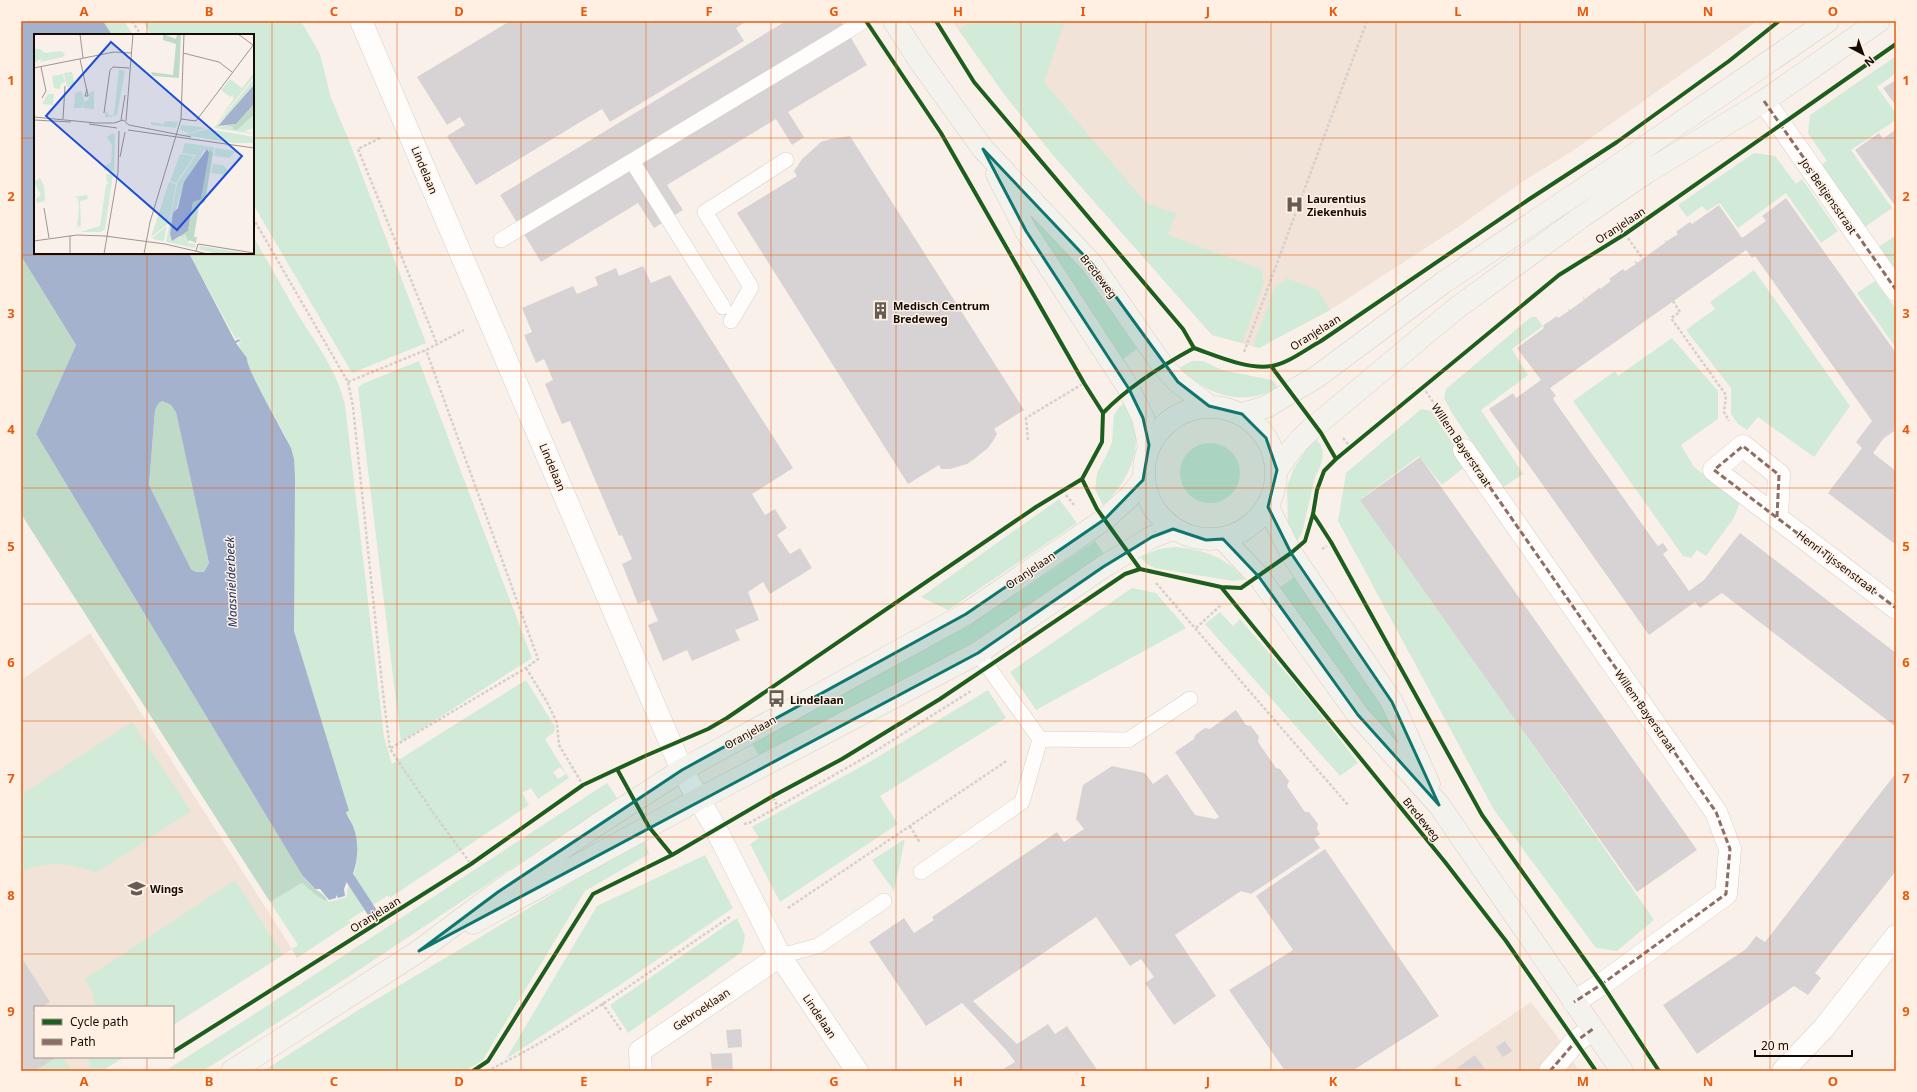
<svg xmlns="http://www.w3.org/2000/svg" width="1917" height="1092" font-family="'Noto Sans',sans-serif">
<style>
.built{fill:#f1e3d7}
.green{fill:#d2ead8;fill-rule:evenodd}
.forest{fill:#c0dac8}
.water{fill:#a4b2cd;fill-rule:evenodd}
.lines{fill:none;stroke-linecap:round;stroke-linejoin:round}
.stream{stroke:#a4b2cd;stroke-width:10}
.building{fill:#d7d3d5}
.lane-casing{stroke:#d7cfc7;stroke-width:16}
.street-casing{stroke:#d7cfc7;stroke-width:23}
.secondary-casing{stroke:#d7cfc7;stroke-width:23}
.path{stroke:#d3d0ce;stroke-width:2.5;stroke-dasharray:3 2;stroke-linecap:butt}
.lane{stroke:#fefdfc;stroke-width:15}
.street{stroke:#fefdfc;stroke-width:22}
.secondary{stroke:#f4f2ed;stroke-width:22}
.quiet{stroke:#8d6e63;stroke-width:3;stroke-dasharray:6 3;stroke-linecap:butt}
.cycleway-casing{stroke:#fff0e3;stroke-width:6}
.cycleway{stroke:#1b5e20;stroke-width:4}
.marked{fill:#0f766e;fill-opacity:0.2;stroke:#0f766e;stroke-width:3;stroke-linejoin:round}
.grid{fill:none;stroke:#e8590c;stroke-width:1;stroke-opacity:0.55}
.labels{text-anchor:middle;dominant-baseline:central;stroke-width:3;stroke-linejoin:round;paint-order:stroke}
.street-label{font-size:11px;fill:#130b05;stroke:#fff0e3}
.poi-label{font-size:11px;font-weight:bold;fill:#130b05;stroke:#fff0e3;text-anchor:start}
.water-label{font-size:12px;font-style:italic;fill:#102b5f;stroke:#fff0e3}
.inset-road{fill:none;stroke:#9d958e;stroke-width:1}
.view{fill:#1d4ed8;fill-opacity:0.15;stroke:#1d4ed8;stroke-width:2}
.inset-edge{fill:none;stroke:#130b05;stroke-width:2}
.neatline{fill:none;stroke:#e8590c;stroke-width:1.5}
.grid-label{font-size:13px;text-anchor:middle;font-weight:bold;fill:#e8590c}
</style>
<rect width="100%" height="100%" fill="#f9f1e9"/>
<!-- built -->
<path class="built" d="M952 21H1757L1571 152 1525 180 1458 227 1330 310 1259 348 1212 335 1053 155 1004 94Z
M90 633 292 949 173 1025V1007H35V1057H124L102 1071H21V680Z
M1531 1002 1556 1035 1579 1071H1429Z"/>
<!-- green -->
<path class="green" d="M103 21H124L133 35H112Z
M143 21H301L320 54 331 98 348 138 426 343 352 373 253 204V35H151Z
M972 21H1065L1044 82 1146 203 1176 213 1168 235 1261 269 1264 283 1242 343 1212 335 1053 155 1004 94 959 30Z
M1896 56V73L1877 87 1896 113V120L1851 150 1892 208 1865 227 1821 165 1827 161 1808 133 1810 115Z
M1754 153 1775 156 1796 184 1802 179 1838 231 1821 243 1786 193 1738 228 1720 203 1707 211 1702 206 1687 217 1678 205Z
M1030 211 1079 263 1137 349 1122 360 1026 213Z
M1896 235V270L1879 247Z
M253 236C268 262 283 289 299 316 318 347 337 370 345 405L384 737 392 764 526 680 555 727 554 732 545 739 569 778 538 799 531 788 522 793 529 805 391 897 387 896 349 920 350 923 297 958 292 949 298 945 270 902 302 883 328 902 347 897C346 886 352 880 355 870 358 857 358 839 353 826 351 821 348 817 346 812L348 811 294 631V459L285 435 261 394 246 362 247 358 238 344 241 342 239 337 236 339 230 329 189 253H253ZM560 767 566 774 558 779 553 772Z
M1754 270 1850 406 1814 457 1758 417 1747 430 1738 424 1731 414V388L1686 330 1715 309 1710 302Z
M1286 278 1318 290 1330 310 1259 348 1253 346 1275 286 1284 282Z
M1875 281 1896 309V348L1857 293Z
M1531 317H1536L1543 326 1512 349 1528 375 1481 410 1523 474 1502 488 1452 413 1444 398 1446 389Z
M1672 338 1718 391V419L1681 445 1694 467 1740 502 1734 518 1706 556 1697 550 1691 558 1683 556 1573 401 1615 371 1618 376Z
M419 361 532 658 401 742 358 388 362 384Z
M1192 361H1203L1222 370 1272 380 1279 388C1241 407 1209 396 1179 368Z
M1125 403C1128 409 1133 416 1134 422 1142 453 1126 485 1103 505L1095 489 1097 473 1107 454 1112 442 1114 415 1119 407Z
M1421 409 1431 411 1467 465 1442 485 1419 456 1362 498 1654 920 1617 951 1596 948 1494 810 1338 521 1346 473Z
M1315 439 1320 444 1323 452 1322 462 1315 477 1302 533 1297 541 1288 524 1287 487 1293 470 1309 445Z
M1180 473a30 30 0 1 1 60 0a30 30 0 1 1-60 0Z
M1059 499 1077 523 948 610 921 597Z
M1095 541 1104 554 972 643 760 757 751 742 969 625Z
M1175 547C1202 549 1226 557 1244 578L1243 580 1233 581 1155 568 1148 565 1140 557 1159 549Z
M1295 577 1378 694 1410 752 1401 757 1279 588Z
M1132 588 1156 593 1186 628 1036 710 1010 672Z
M1220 612 1233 626 1240 619 1311 702 1358 763 1340 776 1205 624Z
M988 690 1006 718 880 796 898 824 780 902 750 844 759 838 752 827 871 761Z
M132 722 191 811 96 873C66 862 52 861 21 871V795Z
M607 783 617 798 362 968 203 1071H165L256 1013Z
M644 839 649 854 585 891 482 1061 465 1071H263L360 1009Z
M905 839 894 891 872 860Z
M705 855 733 908 623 983 506 1059 597 906Z
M235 880 283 955 173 1025V1007H95L93 994 85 979Z
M737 918 745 936 742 952 628 1033 610 1005Z
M57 1057H61L71 1069 74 1071H35Z
M88 1057H124L102 1071H91Z"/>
<!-- forest -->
<path class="forest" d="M21 256 76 345 36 434 302 875C306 879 309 884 314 888 319 892 325 894 328 902L316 895 302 883 270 902 21 514Z
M162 401 171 405 176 411 209 563 204 572H196L191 569 149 485 155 410 159 403Z"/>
<!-- water -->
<path class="water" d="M21 21H103L112 35H35V253H189L235 341 239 339 240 341 236 343 247 358C245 367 284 433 291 448L294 459 295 478 294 631 349 811 346 812C348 818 351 821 353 826 360 843 358 867 349 882L347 881 344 889 345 896 338 898 336 895V898L329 900 320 889H315L302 875 36 434 76 345 21 256ZM162 401 171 405 176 412 209 563 204 572H196L191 569 149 485 155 410 159 403Z"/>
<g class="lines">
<!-- stream -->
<path class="stream" d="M344 869 372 912"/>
</g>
<!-- building -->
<path class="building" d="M510 21H747L736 28 744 41 610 122 602 109 476 185 447 136 465 125 460 117 447 125 417 77Z
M786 21H841L867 65 788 112 804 137 792 145 776 119 667 185 683 210 654 228 638 203 541 262 500 195Z
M1896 80V106L1883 88Z
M1896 129V207L1855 150 1879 133 1883 139Z
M850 136 1024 410 994 429 997 434 993 441 988 448 974 459 967 464 950 469H941L939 465 908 484 737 213 797 176 794 171 802 159 821 142 830 139Z
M1786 198 1896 353V430L1884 438 1873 453 1896 471V545L1828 493 1862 448 1856 442 1872 421 1755 256 1752 258 1746 250 1550 388 1556 396 1553 398 1555 402 1657 545 1658 546 1663 543 1668 550 1663 554 1689 591 1704 580 1740 533 1896 653V727L1722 593 1700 608 1695 602 1649 635 1489 409 1513 393 1516 398 1541 380 1517 348 1544 328 1543 326 1545 324 1557 316 1558 318 1569 311 1567 309 1570 310 1584 300 1582 296 1585 299 1598 289V287L1600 289 1611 281 1609 279 1623 269 1625 271 1636 264 1634 261H1636L1637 263 1666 242 1664 240 1667 241 1678 234 1676 232 1677 231 1690 222 1692 224 1719 205 1742 238 1766 221 1762 216Z
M643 266 651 283 670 275 793 468 752 494 765 515 775 509 787 528 777 535 790 554 800 548 812 568 770 594 763 582 748 592 759 620 735 630 740 640 692 661 687 650 663 661 648 625 658 621 649 600 638 604 622 564 632 559 622 535 619 536 570 421 562 424 545 384 553 380 544 359 536 363 524 335 532 332 522 308 573 286 577 294 598 285 595 277 616 268 619 276Z
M1420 457 1697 850 1637 892 1360 500Z
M1236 710 1246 725 1251 726 1259 737 1258 742 1276 768 1280 769 1289 781 1287 786 1305 812H1309L1318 824 1317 829 1320 834 1314 839 1320 848 1251 894 1241 891 1175 935 1216 996 1174 1025 1145 983 1154 977 1141 959 1130 966 1096 917 973 1001 1017 1044 1048 1024 1055 1034 1067 1026 1098 1071H1004L1003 1069 1015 1062 1007 1051 962 1003 926 1026 869 942 904 918 914 933 934 920 932 917 1057 832 1064 842 1084 829 1076 819 1083 785 1112 766 1145 773 1153 784 1167 774 1195 815 1215 819 1219 817 1175 752 1194 739 1195 735 1205 728 1210 729Z
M1896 773V871L1815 973 1821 978 1808 995 1794 986 1697 1054 1663 1005 1746 949 1756 936 1765 942Z
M1325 849 1439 1016 1352 1071H1285L1229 990 1293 950 1256 896Z
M21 957 50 1002 42 1007H35V1011L32 1013 35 1017V1057H57L35 1071H21Z
M741 1029 742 1047 728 1048 726 1030Z
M1505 1041 1512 1051 1503 1057 1496 1047Z
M710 1051 712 1054 732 1053 733 1071H712Z
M1475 1055 1486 1071H1453Z"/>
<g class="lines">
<defs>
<path id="lane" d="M632 161 723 307
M501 240 864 21
M731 321 751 287 705 212 786 160
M978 653 1040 739
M1040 739 1128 740 1190 699
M921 872 1022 802 1040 739
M780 956 818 946 884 901"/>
<path id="street" d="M361 21 682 770 716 829 780 956 857 1071
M1764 101 1896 290
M1464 450 1716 812 1730 849 1726 894 1602 984 1574 1002
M1777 517 1779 475 1743 446 1714 470 1896 608
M641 1071 640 1051 780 956
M1550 1071 1576 1041 1593 1029
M1783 1071 1823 1029 1896 936"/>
<path id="secondary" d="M894 21 919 60 983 149 1092 264 1163 366 1178 382 1209 406
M997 174 1026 231 1129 389 1143 418 1149 445
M1144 473a66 66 0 1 1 132 0a66 66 0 1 1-132 0Z
M1242 414 1266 407 1318 376 1444 282 1616 167 1828 21
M1277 470C1290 449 1305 432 1326 417L1454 310 1580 218 1647 172 1764 101 1879 21
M1268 507 1291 553 1392 702 1429 784
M1223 539 1259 577 1358 715 1439 805 1622 1071
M473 923 699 799 978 653 1103 567 1152 537 1173 529
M232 1071 419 951 498 892 606 819 682 770 966 614 1105 519 1130 496 1143 480"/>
</defs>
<!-- lane casing -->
<use href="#lane" class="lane-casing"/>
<!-- street casing -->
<use href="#street" class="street-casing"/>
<!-- secondary casing -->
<use href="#secondary" class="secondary-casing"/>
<!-- path -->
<path class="path" d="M132 21 141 35
M380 138 358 149 437 344
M253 218 348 382 353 407 383 693 390 749 432 811 471 864
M1625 234 1643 259
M1673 301 1680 312 1671 318 1726 395 1724 412 1729 421
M1244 352 1367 21
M348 382 426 350 464 330
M1423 387 1449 426
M1343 438 1348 444
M1028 440 1026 418 1084 383
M1066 495 1074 505
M1322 549 1327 546
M1156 583 1348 805
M1196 628 1221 605
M526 668 547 702 557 723 559 745 583 785
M391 748 526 668 538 659 426 350
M771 793 778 807
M744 824 751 822 866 757 971 691
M910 826 920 843
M788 908 1008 760
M602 1003 621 1030
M487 1071C572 1030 651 970 730 917"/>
<!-- lane -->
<use href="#lane" class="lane"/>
<!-- street -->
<use href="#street" class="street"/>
<!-- secondary -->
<use href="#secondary" class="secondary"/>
<!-- quiet -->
<path class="quiet" d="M1764 101 1896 290
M1464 450 1716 812 1730 849 1726 894 1602 984 1574 1002
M1777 517 1779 475 1743 446 1714 470 1896 608
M1550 1071 1576 1041 1593 1029"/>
<defs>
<path id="cycleway" d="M866 21 941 133 1084 383 1103 413
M936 21 974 82 1183 329 1194 348
M1271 366 1321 433 1336 459
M1082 479 1097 509 1140 569
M1313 514 1331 542 1482 815 1602 984 1659 1071
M1221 587 1445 862 1506 941 1596 1071
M617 769 649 827 672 855
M173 1052 471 864 583 785 645 756 708 729 727 718 1036 507 1082 479 1102 442 1103 413C1129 386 1161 366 1194 348 1217 356 1248 370 1272 366 1289 363 1306 349 1321 341L1528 200 1617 142 1729 61 1779 21
M473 1071 488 1061 593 894 672 855 773 796 842 759 940 699 1125 574 1140 569 1221 587 1241 588 1291 553 1305 541 1313 514 1317 490 1324 471 1336 459 1559 275 1625 234 1896 44"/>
</defs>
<!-- cycleway casing -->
<use href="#cycleway" class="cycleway-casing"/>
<!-- cycleway -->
<use href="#cycleway" class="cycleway"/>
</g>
<!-- marked area -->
<path class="marked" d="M983 149 1092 264 1178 382 1209 406 1242 414 1266 438 1277 470 1268 507 1291 553 1392 702 1439 805 1358 715 1259 577 1242 559 1223 539 1206 540 1173 529 1152 537 1103 567 978 653 419 951 498 892 682 770 966 614 1105 519 1143 480 1149 445 1143 418 1129 389 1026 231Z"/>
<!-- grid -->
<path class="grid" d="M147 21V35M272 21V1071M397 21V1071M521 21V1071M646 21V1071M771 21V1071M896 21V1071M1021 21V1071M1146 21V1071M1271 21V1071M1396 21V1071M1520 21V1071M1645 21V1071M1770 21V1071M21 138H35M253 138H1896M147 253V1007M21 255H1896M21 371H1896M21 488H1896M21 604H1896M21 721H1896M21 837H1896M21 954H1896M147 1057V1071"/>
<!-- icons -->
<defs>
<symbol id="hospital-bare" viewBox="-9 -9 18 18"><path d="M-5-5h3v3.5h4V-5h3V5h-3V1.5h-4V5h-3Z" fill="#645c55" stroke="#fff0e3" stroke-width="2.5" paint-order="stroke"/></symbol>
<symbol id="building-bare" viewBox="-9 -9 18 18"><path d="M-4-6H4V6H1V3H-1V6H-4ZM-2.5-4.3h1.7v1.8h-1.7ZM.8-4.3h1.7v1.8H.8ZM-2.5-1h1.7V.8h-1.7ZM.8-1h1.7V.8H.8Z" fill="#645c55" stroke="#fff0e3" stroke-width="2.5" paint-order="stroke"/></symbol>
<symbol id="bus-bare" viewBox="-9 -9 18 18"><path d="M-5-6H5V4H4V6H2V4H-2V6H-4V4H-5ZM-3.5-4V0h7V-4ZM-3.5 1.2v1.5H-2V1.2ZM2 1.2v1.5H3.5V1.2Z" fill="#645c55" stroke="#fff0e3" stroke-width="2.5" paint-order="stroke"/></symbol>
<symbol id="school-bare" viewBox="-9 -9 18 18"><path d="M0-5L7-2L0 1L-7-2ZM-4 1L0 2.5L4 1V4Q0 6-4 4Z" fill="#645c55" stroke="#fff0e3" stroke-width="2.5" paint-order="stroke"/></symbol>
</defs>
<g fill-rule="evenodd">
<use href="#hospital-bare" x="1282" y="192" width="25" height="25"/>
<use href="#building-bare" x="868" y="298" width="25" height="25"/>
<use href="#bus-bare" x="764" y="686" width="25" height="25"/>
<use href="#school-bare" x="124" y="876" width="25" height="25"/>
</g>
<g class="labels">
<!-- street labels -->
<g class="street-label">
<text transform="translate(425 170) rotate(67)">Lindelaan</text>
<text transform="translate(1829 196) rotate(55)">Jos Beltjensstraat</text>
<text transform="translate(1620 225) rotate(-33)">Oranjelaan</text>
<text transform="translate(1099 276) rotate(52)">Bredeweg</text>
<text transform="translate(1315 332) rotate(-32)">Oranjelaan</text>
<text transform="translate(1462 445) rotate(56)">Willem Bayerstraat</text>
<text transform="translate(553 467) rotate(67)">Lindelaan</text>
<text transform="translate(1837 562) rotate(37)">Henri Tijssenstraat</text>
<text transform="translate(1030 570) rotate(-34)">Oranjelaan</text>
<text transform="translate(1646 711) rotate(55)">Willem Bayerstraat</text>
<text transform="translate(750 732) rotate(-29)">Oranjelaan</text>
<text transform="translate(1422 819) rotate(51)">Bredeweg</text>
<text transform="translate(375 914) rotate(-32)">Oranjelaan</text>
<text transform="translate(701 1009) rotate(-34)">Gebroeklaan</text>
<text transform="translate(820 1016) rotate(56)">Lindelaan</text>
</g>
<!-- poi labels -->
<g class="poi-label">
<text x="1307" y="198">Laurentius<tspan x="1307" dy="13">Ziekenhuis</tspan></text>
<text x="893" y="305">Medisch Centrum<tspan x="893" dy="13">Bredeweg</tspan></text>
<text x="790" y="699">Lindelaan</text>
<text x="150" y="888">Wings</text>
</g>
<!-- water labels -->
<g class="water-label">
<text transform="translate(231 582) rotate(-92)">Maasnielderbeek</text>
</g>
</g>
<!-- overview -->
<g transform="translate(34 34)">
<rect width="220" height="220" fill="#f9f1e9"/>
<path d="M0 15H6L11 19 27 17 31 20 29 23 6 28 8 24 0 29ZM85 35 91 37 83 81 71 84V77L74 78V81H80ZM38 38 41 52 33 53 30 39ZM220 39V43L182 90 199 66V61L196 63 187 56 196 45 208 54ZM29 40 31 48 27 50 26 55 20 54 18 42ZM220 45V51L204 72 184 90 186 93 209 91 220 81V94L211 97 220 100 180 94ZM47 57 50 64 48 74H40L41 59ZM60 57V75L49 74V68L55 66 54 59ZM14 60H20L19 71 8 70ZM131 87 144 88 142 94 117 91V88L130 90ZM147 91 159 92 172 94 156 99 146 96ZM174 95 220 103V109H200L149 101ZM79 99 81 101 80 137 70 136 69 133 77 129 78 111 73 103ZM151 109 180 113 179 119 173 115 169 117 161 136 150 150 137 190 138 207 151 200 153 209 162 210 161 214 132 208 143 150 162 121 148 119ZM181 114 201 117 196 124 180 122ZM146 120 160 122 142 149 136 147ZM179 130 189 131 194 136 191 141 177 139ZM72 140H79L71 195 67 198H46L66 192 72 151 76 148H73ZM6 144 10 152 11 167 3 169 2 165 7 161 0 148ZM135 148 142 150 135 189 117 203ZM53 161 54 165 46 167 47 192 43 193 45 173 44 164 40 163ZM133 192 130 207 119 205 118 204ZM166 212 218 220H183L165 215Z" fill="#d2ead8"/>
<path d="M129 0 142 5 143 0H147L145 44 119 42 117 38 139 41 142 10 129 6ZM220 70V81L203 96 199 95V92L186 93 202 90ZM175 115 179 119 171 168 165 171 160 203H163L162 209 155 206 154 209 151 200 147 203 146 202 154 197 159 168 167 164Z" fill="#c0dac8"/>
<path d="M220 51V70L202 90 184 92ZM173 115 175 119 167 165 159 168 154 197 138 207 136 200 139 179 144 174 150 148Z" fill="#a4b2cd"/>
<path class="inset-road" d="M46 0 49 24M204 0 219 11M149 19 185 28 198 38M46 25 54 62H51L53 55M7 33 12 57 8 64M0 34 80 18 97 19M70 79 76 36 79 33 95 34M0 83 62 89H80L89 86 95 91M29 85 31 52M147 85 162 87 220 10M0 86 37 88M87 86 91 61M92 87 99 0M55 90 83 94M95 91 157 103M94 96 220 114M86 123 91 98M10 174 15 204M0 207 43 201 71 202 131 210 174 220M162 217 164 210 220 219M36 220V202M70 220 84 138 85 97M110 220 116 188 147 85 150 0"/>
<path class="view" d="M77 8 208 122 143 196 12 82Z"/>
<rect width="220" height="220" class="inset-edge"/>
</g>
<!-- border -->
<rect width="1917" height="1092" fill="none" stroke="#fff0e3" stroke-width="44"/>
<!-- legend -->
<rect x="34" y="1006" width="140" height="52" fill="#fff0e3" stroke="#a1948a"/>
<rect x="42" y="1019" width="20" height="6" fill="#1b5e20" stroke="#a1948a"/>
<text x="70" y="1026" font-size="12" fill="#130b05">Cycle path</text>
<rect x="42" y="1039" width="20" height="6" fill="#8d6e63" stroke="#a1948a"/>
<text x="70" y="1046" font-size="12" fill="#130b05">Path</text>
<!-- north arrow -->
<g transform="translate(1863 54) rotate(139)" stroke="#fff0e3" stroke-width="3" paint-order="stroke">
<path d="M0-3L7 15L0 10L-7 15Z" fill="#130b05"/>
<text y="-6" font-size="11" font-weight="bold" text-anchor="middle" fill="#130b05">N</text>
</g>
<!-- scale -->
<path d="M1755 1050v6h97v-6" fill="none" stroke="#130b05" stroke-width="2"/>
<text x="1761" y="1050" font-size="12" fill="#130b05" stroke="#fff0e3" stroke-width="3" paint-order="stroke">20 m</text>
<rect x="22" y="22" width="1873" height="1048" class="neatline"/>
<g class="grid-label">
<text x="84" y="16">A</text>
<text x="209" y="16">B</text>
<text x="334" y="16">C</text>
<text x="459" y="16">D</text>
<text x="584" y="16">E</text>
<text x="709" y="16">F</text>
<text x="834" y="16">G</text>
<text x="958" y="16">H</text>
<text x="1083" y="16">I</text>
<text x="1208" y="16">J</text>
<text x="1333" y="16">K</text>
<text x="1458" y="16">L</text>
<text x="1583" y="16">M</text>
<text x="1708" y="16">N</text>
<text x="1833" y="16">O</text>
<text x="11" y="85">1</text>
<text x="1906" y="85">1</text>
<text x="11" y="201">2</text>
<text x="1906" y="201">2</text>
<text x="11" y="318">3</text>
<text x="1906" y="318">3</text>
<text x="11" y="434">4</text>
<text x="1906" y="434">4</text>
<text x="11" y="551">5</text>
<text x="1906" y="551">5</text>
<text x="11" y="667">6</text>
<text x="1906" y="667">6</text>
<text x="11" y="783">7</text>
<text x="1906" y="783">7</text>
<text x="11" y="900">8</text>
<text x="1906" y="900">8</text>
<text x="11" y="1016">9</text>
<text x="1906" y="1016">9</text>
<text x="84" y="1086">A</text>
<text x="209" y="1086">B</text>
<text x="334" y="1086">C</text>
<text x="459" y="1086">D</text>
<text x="584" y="1086">E</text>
<text x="709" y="1086">F</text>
<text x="834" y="1086">G</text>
<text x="958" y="1086">H</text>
<text x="1083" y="1086">I</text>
<text x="1208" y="1086">J</text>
<text x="1333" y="1086">K</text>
<text x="1458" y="1086">L</text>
<text x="1583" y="1086">M</text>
<text x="1708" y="1086">N</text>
<text x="1833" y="1086">O</text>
</g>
</svg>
